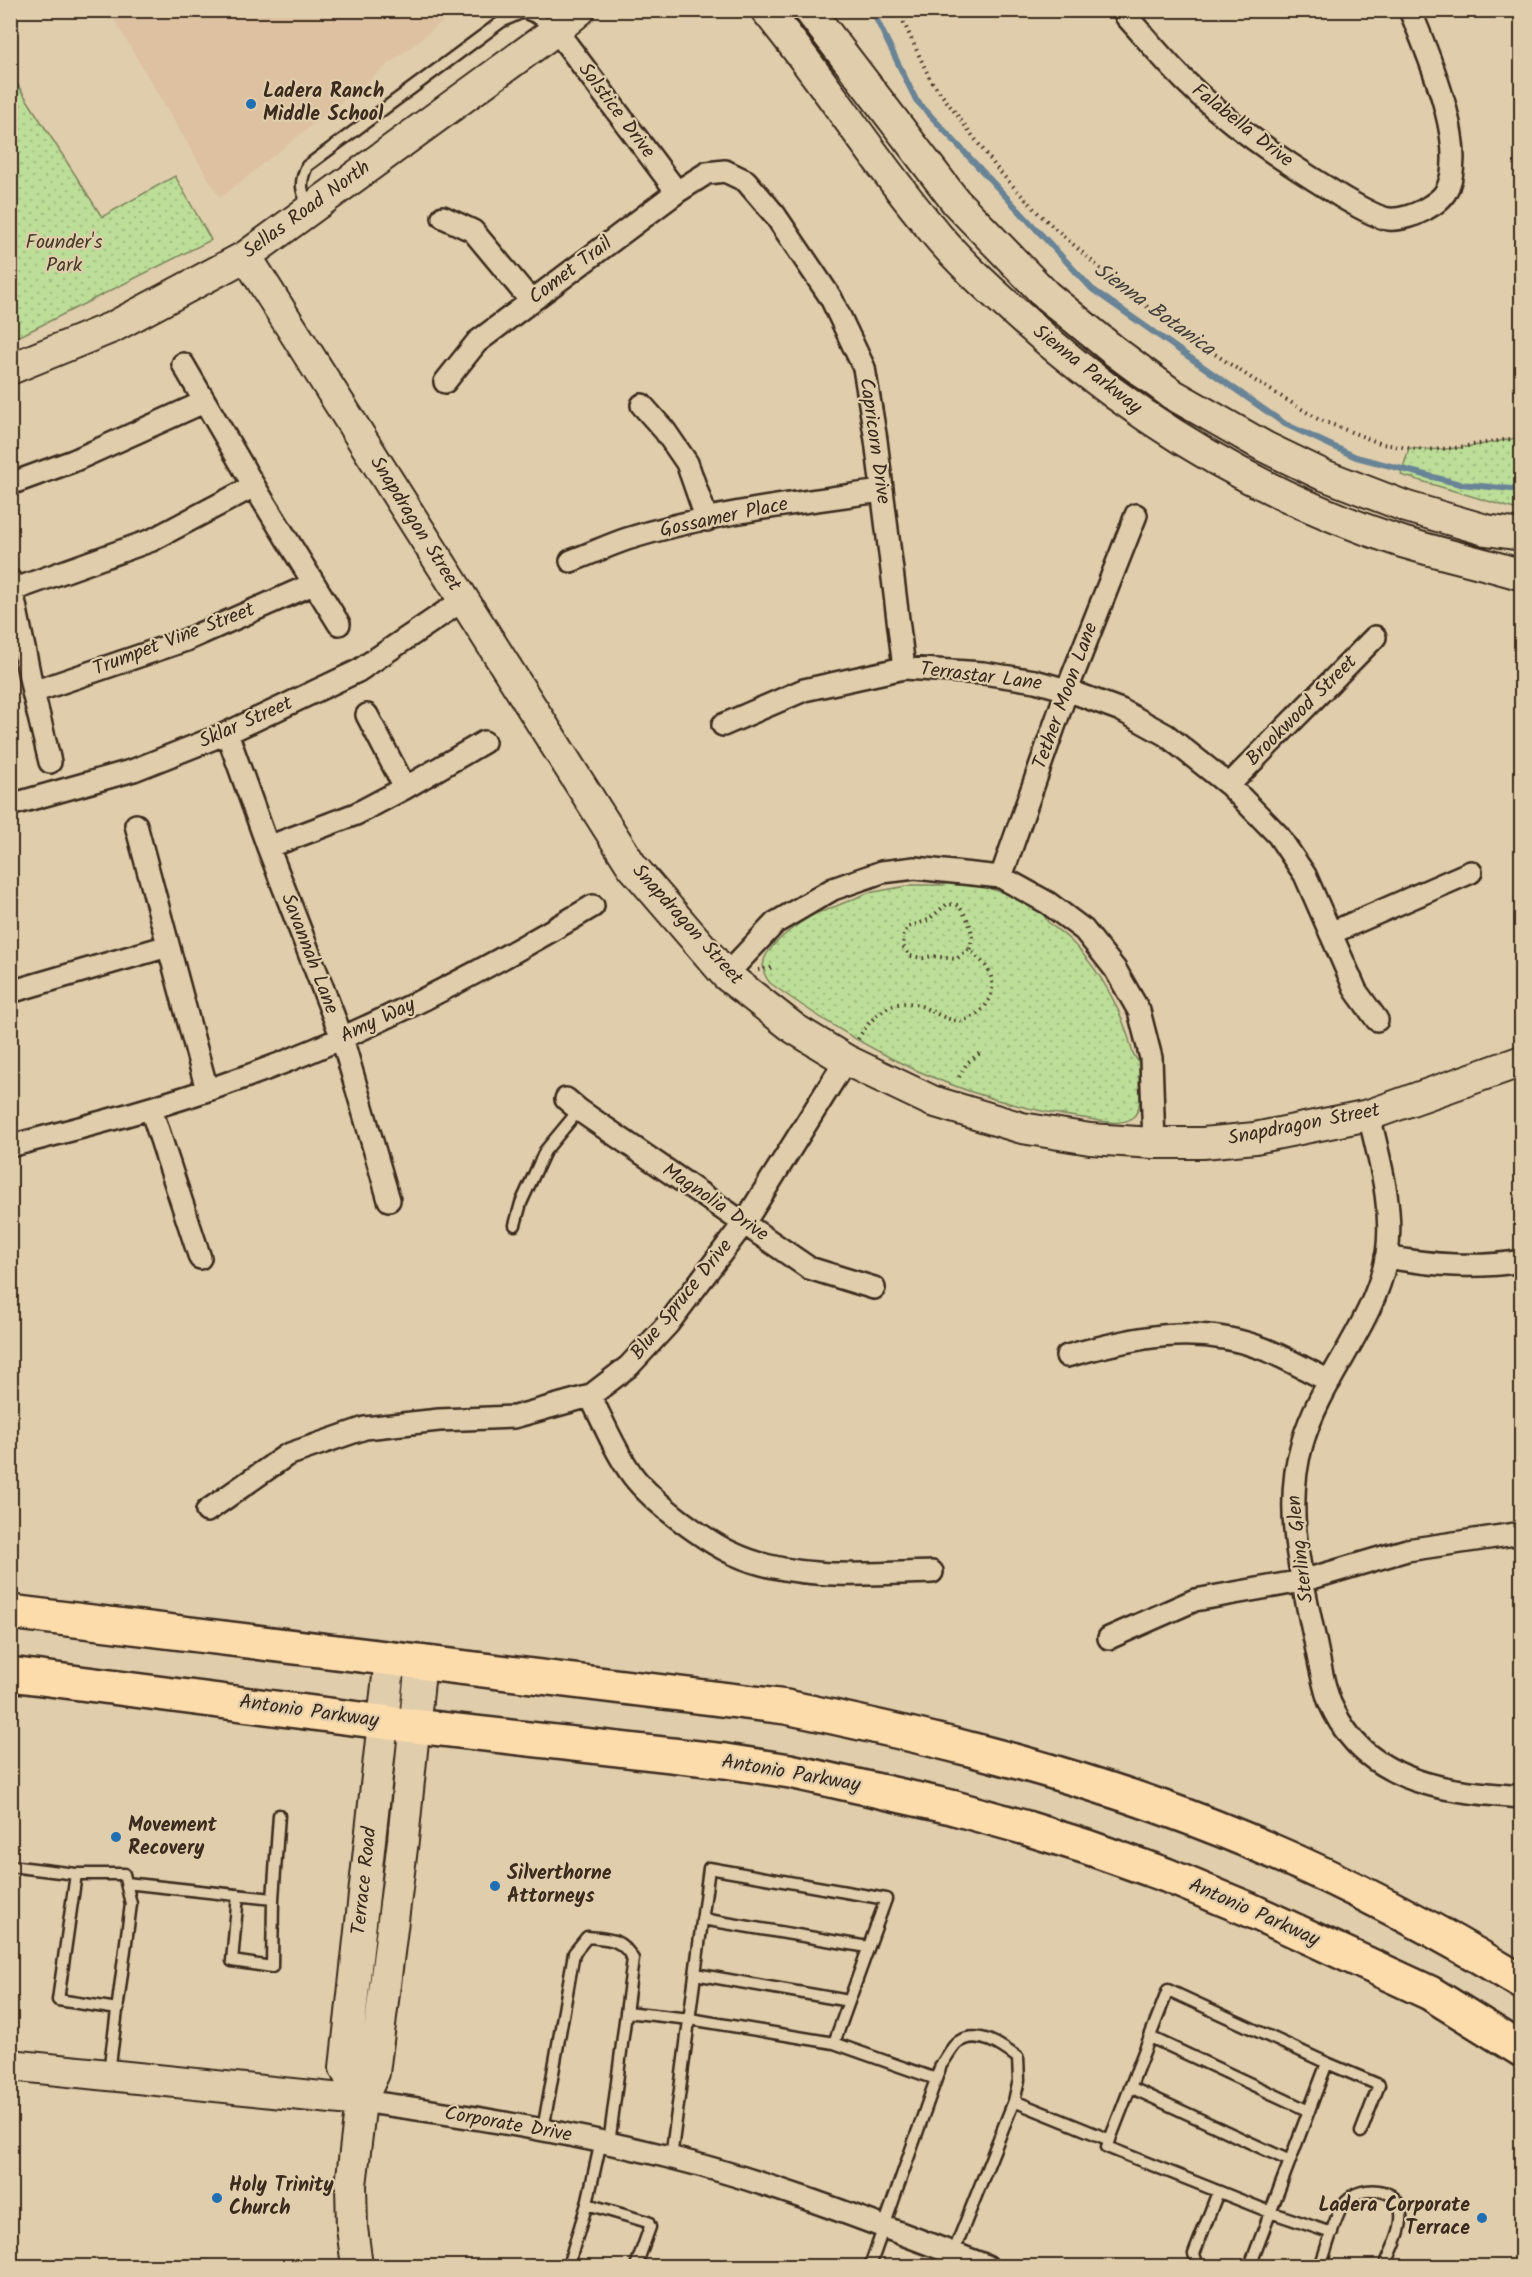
<svg xmlns="http://www.w3.org/2000/svg" width="1532" height="2277" font-family="Kalam,sans-serif">
<style>
.built{fill:#ddc1a0}
.park{fill:url(#park-dots);stroke:#7c845b;stroke-width:1.5}
.lines{fill:none;stroke-linecap:round;stroke-linejoin:round}
.stream{stroke:#698496;stroke-width:6}
.lane-casing{stroke:#3b2a1e;stroke-width:15}
.street-casing{stroke:#3b2a1e;stroke-width:26}
.secondary-casing{stroke:#3b2a1e;stroke-width:34}
.primary-casing{stroke:#3b2a1e;stroke-width:38}
.path{stroke:#3b2a1e;stroke-width:4;stroke-dasharray:1.5 4.5;stroke-linecap:butt}
.lane{stroke:#e0cdab;stroke-width:10}
.street{stroke:#e0cdab;stroke-width:21}
.secondary{stroke:#e0cdab;stroke-width:30}
.primary{stroke:#fddcac;stroke-width:33}
.poi-dot{fill:#1f6fb2;stroke:#e0cdab;stroke-width:2}
.labels{text-anchor:middle;dominant-baseline:central;stroke-width:4.5;stroke-linejoin:round;paint-order:stroke}
.poi-label{font-size:20px;font-weight:bold;fill:#3b2a1e;stroke:#e0cdab;text-anchor:start}
.street-label{font-size:20px;fill:#3b2a1e;stroke:#e0cdab}
.park-label{font-size:20px;fill:#483c2a;stroke:#e0cdab}
.water-label{font-size:21px;font-style:italic;fill:#46403c;stroke:#e0cdab}
</style>
<defs>
<pattern id="park-dots" width="8" height="8" patternUnits="userSpaceOnUse" patternTransform="scale(1.5)"><rect width="8" height="8" fill="#bcde98"/><path d="M2 2h.1M6 6h.1" fill="none" stroke="#a2bf83" stroke-width="1.8" stroke-linecap="round"/></pattern>
</defs>
<rect width="100%" height="100%" fill="#e0cdab"/>
<filter id="ink" filterUnits="userSpaceOnUse"><feTurbulence type="fractalNoise" baseFrequency=".0167" numOctaves="2"/><feDisplacementMap in="SourceGraphic" scale="12" xChannelSelector="R" yChannelSelector="G"/><feConvolveMatrix kernelMatrix="1 2 1 2 8 2 1 2 1" color-interpolation-filters="sRGB"/></filter>
<g filter="url(#ink)">
<!-- built -->
<path class="built" d="M109 11H456L220 198Z"/>
<!-- park -->
<path class="park" d="M10 73 102 217 175 176 211 240 22 335 11 338Z
M1521 437V511L1401 475 1409 448C1446 453 1485 444 1521 437Z
M953 880C976 884 1025 896 1042 912 1045 915 1045 920 1049 923 1056 929 1064 934 1070 940 1101 971 1121 1008 1132 1050 1133 1055 1135 1057 1138 1061 1140 1067 1139 1078 1139 1084 1140 1095 1142 1110 1132 1118 1119 1127 1097 1120 1083 1118 960 1101 869 1054 770 983 765 977 762 969 764 961 766 946 810 912 824 911L868 893 913 885H943Z"/>
<g class="lines">
<!-- stream -->
<path class="stream" d="M872 10 916 100 1092 289 1285 424 1356 457 1460 484 1522 490"/>
<defs>
<path id="lane" d="M309 207C301 191 299 183 307 166L501 22 523 12 537 18 553 28
M515 1225 521 1203 545 1151 579 1110
M10 1866 76 1874
M126 1883 273 1899 279 1815
M238 1895 232 1961 272 1967 273 1899
M702 1919 868 1947
M695 1974 849 2001
M626 2012 690 2019 834 2043
M1150 2037 1309 2111
M1327 2063 1168 1990 1107 2147 1270 2212 1332 2233
M109 2072 131 1904 124 1874H76L58 2000 118 2009
M1130 2087 1290 2161
M543 2130 574 1953 587 1937C609 1939 621 1938 633 1959L609 2144
M671 2158 709 1868 886 1899 834 2043 936 2079
M587 2204 648 2222 650 2227 636 2266
M568 2266 587 2204 601 2141
M870 2266 941 2065C946 2059 952 2046 958 2042 979 2029 1002 2046 1018 2058L1019 2080 1014 2101 1110 2140
M948 2266 1014 2101
M1198 2266 1194 2254 1218 2192
M1250 2266 1327 2063 1379 2085 1361 2132
M1320 2266C1326 2252 1336 2211 1346 2201 1361 2185 1399 2186 1401 2213 1403 2230 1391 2251 1385 2266"/>
<path id="street" d="M1124 10 1126 16C1145 37 1164 60 1184 80 1227 123 1277 157 1329 189 1341 197 1376 218 1389 219 1400 220 1415 215 1424 210 1432 205 1440 201 1445 193 1471 151 1427 52 1410 10
M556 30 677 192
M443 217 473 231 531 301
M183 364 254 486 339 624
M445 382 477 342 677 192 707 173 725 171 746 181 775 215 831 298 864 368 876 440 904 668
M642 405 665 431 687 463 707 520
M10 484 73 461 204 402
M571 561C590 554 609 545 627 539 710 513 796 503 881 491
M10 580 33 692 50 762
M10 591 152 540 254 486
M33 692 186 640 313 584
M367 715 405 788
M723 725 804 690 904 668 983 673 1035 681 1067 690 1121 710 1166 735 1229 785 1278 835 1305 875 1356 991 1377 1020
M227 733 268 847 342 1038 389 1200
M1229 785 1375 637
M10 805 134 770 227 733 358 671 463 600
M136 825 207 1090
M268 847 356 814 405 788 484 742
M1001 877 1067 690 1136 515
M1331 933 1471 872
M726 975 775 923 833 889 882 872 915 868 1001 877 1048 903 1084 930 1115 969 1139 1011 1151 1058 1154 1143
M10 992 168 946
M566 1099 579 1110 809 1268 874 1288
M151 1109 200 1258
M1369 1115C1379 1159 1394 1208 1387 1254 1375 1324 1321 1377 1302 1444 1283 1508 1301 1574 1314 1636 1319 1658 1322 1682 1330 1703 1340 1725 1354 1745 1374 1759 1417 1790 1471 1793 1522 1797
M10 1146C88 1126 166 1106 242 1078 365 1034 481 973 593 906
M1386 1257C1432 1265 1476 1269 1522 1261
M1067 1356C1135 1337 1196 1323 1264 1349 1287 1358 1308 1371 1330 1381
M590 1396C604 1423 615 1452 633 1476 646 1493 663 1507 680 1520 696 1532 715 1546 734 1554 792 1581 869 1574 932 1572
M207 1511 287 1455 365 1428 439 1420 514 1417 590 1396 629 1366 668 1324 744 1223 846 1060
M1109 1638 1195 1600 1302 1581 1407 1550 1522 1533
M361 2101C465 2115 568 2132 669 2157 778 2184 883 2227 987 2266"/>
<path id="secondary" d="M766 10C824 80 872 158 931 228 956 259 987 287 1017 314 1128 415 1256 494 1399 541 1440 554 1481 562 1522 575
M809 10 956 202 1046 295 1113 350 1172 394 1265 447 1321 474 1407 507 1486 530 1522 535
M246 256 632 866 726 975 795 1029 846 1060 932 1101 1022 1128 1090 1139 1154 1143H1203L1255 1138 1369 1115 1522 1061
M10 369 113 327 246 256 556 30 580 10
M10 2065 361 2101
M361 2101 345 2068 390 1658
M357 2266 352 2228 351 2185 361 2101 374 2073 403 1840 421 1661"/>
<path id="primary" d="M10 1612 786 1707C912 1733 1037 1763 1158 1806 1283 1850 1409 1913 1522 1982
M10 1674 414 1726 725 1761 790 1771 951 1807 1023 1827 1087 1847 1166 1875 1248 1909 1430 1993 1522 2050"/>
</defs>
<!-- lane casing -->
<use href="#lane" class="lane-casing"/>
<!-- street casing -->
<use href="#street" class="street-casing"/>
<!-- secondary casing -->
<use href="#secondary" class="secondary-casing"/>
<!-- primary casing -->
<use href="#primary" class="primary-casing"/>
<!-- path -->
<path class="path" d="M903 10 904 23 930 79 999 171 1039 214 1104 272 1165 321 1254 380 1318 419 1382 444 1424 450 1455 448 1522 437
M758 970 775 967
M858 1039C871 1017 893 995 921 1006 935 1012 949 1023 964 1020 984 1015 998 994 990 974 986 963 977 957 969 950L956 959 932 956 923 958 910 956 903 946 904 934 908 927 928 920 947 904 958 905C969 919 976 934 969 950
M959 1077 967 1063 980 1053"/>
<!-- lane -->
<use href="#lane" class="lane"/>
<!-- street -->
<use href="#street" class="street"/>
<!-- secondary -->
<use href="#secondary" class="secondary"/>
<!-- primary -->
<use href="#primary" class="primary"/>
</g>
</g>
<!-- markers -->
<g class="poi-dot">
<circle cx="251" cy="104" r="6"/>
<circle cx="116" cy="1837" r="6"/>
<circle cx="495" cy="1886" r="6"/>
<circle cx="217" cy="2198" r="6"/>
<circle cx="1482" cy="2218" r="6"/>
</g>
<g class="labels">
<!-- poi labels -->
<g class="poi-label">
<text x="263" y="92">Ladera Ranch<tspan x="263" dy="23">Middle School</tspan></text>
<text x="128" y="1826">Movement<tspan x="128" dy="23">Recovery</tspan></text>
<text x="507" y="1874">Silverthorne<tspan x="507" dy="23">Attorneys</tspan></text>
<text x="229" y="2186">Holy Trinity<tspan x="229" dy="23">Church</tspan></text>
<text x="1470" y="2206" text-anchor="end">Ladera Corporate<tspan x="1470" dy="23">Terrace</tspan></text>
</g>
<!-- street labels -->
<g class="street-label">
<text transform="translate(616 111) rotate(53)">Solstice Drive</text>
<text transform="translate(1242 126) rotate(38)">Falabella Drive</text>
<text transform="translate(307 210) rotate(-36)">Sellas Road North</text>
<text transform="translate(571 271) rotate(-37)">Comet Trail</text>
<text transform="translate(1087 370) rotate(38)">Sienna Parkway</text>
<text transform="translate(874 441) rotate(82)">Capricorn Drive</text>
<text transform="translate(724 518) rotate(-12)">Gossamer Place</text>
<text transform="translate(415 524) rotate(58)">Snapdragon Street</text>
<text transform="translate(174 640) rotate(-21)">Trumpet Vine Street</text>
<text transform="translate(981 677) rotate(7)">Terrastar Lane</text>
<text transform="translate(1066 696) rotate(-70)">Tether Moon Lane</text>
<text transform="translate(1302 711) rotate(-45)">Brookwood Street</text>
<text transform="translate(246 723) rotate(-24)">Sklar Street</text>
<text transform="translate(687 925) rotate(48)">Snapdragon Street</text>
<text transform="translate(309 954) rotate(69)">Savannah Lane</text>
<text transform="translate(378 1021) rotate(-25)">Amy Way</text>
<text transform="translate(1304 1125) rotate(-11)">Snapdragon Street</text>
<text transform="translate(715 1203) rotate(34)">Magnolia Drive</text>
<text transform="translate(682 1300) rotate(-51)">Blue Spruce Drive</text>
<text transform="translate(1301 1549) rotate(-97)">Sterling Glen</text>
<text transform="translate(309 1712) rotate(8)">Antonio Parkway</text>
<text transform="translate(791 1774) rotate(10)">Antonio Parkway</text>
<text transform="translate(365 1881) rotate(-84)">Terrace Road</text>
<text transform="translate(1254 1913) rotate(24)">Antonio Parkway</text>
<text transform="translate(508 2125) rotate(10)">Corporate Drive</text>
</g>
<!-- park labels -->
<g class="park-label">
<text x="64" y="243">Founder's<tspan x="64" dy="23">Park</tspan></text>
</g>
<!-- water labels -->
<g class="water-label">
<text transform="translate(1154 310) rotate(36)">Sienna Botanica</text>
</g>
</g>
<!-- margin -->
<rect width="1532" height="2277" fill="none" stroke="#e0cdab" stroke-width="36"/>
<rect x="18" y="18" width="1496" height="2241" fill="none" stroke="#3b2a1e" stroke-width="2" filter="url(#ink)"/>
</svg>
